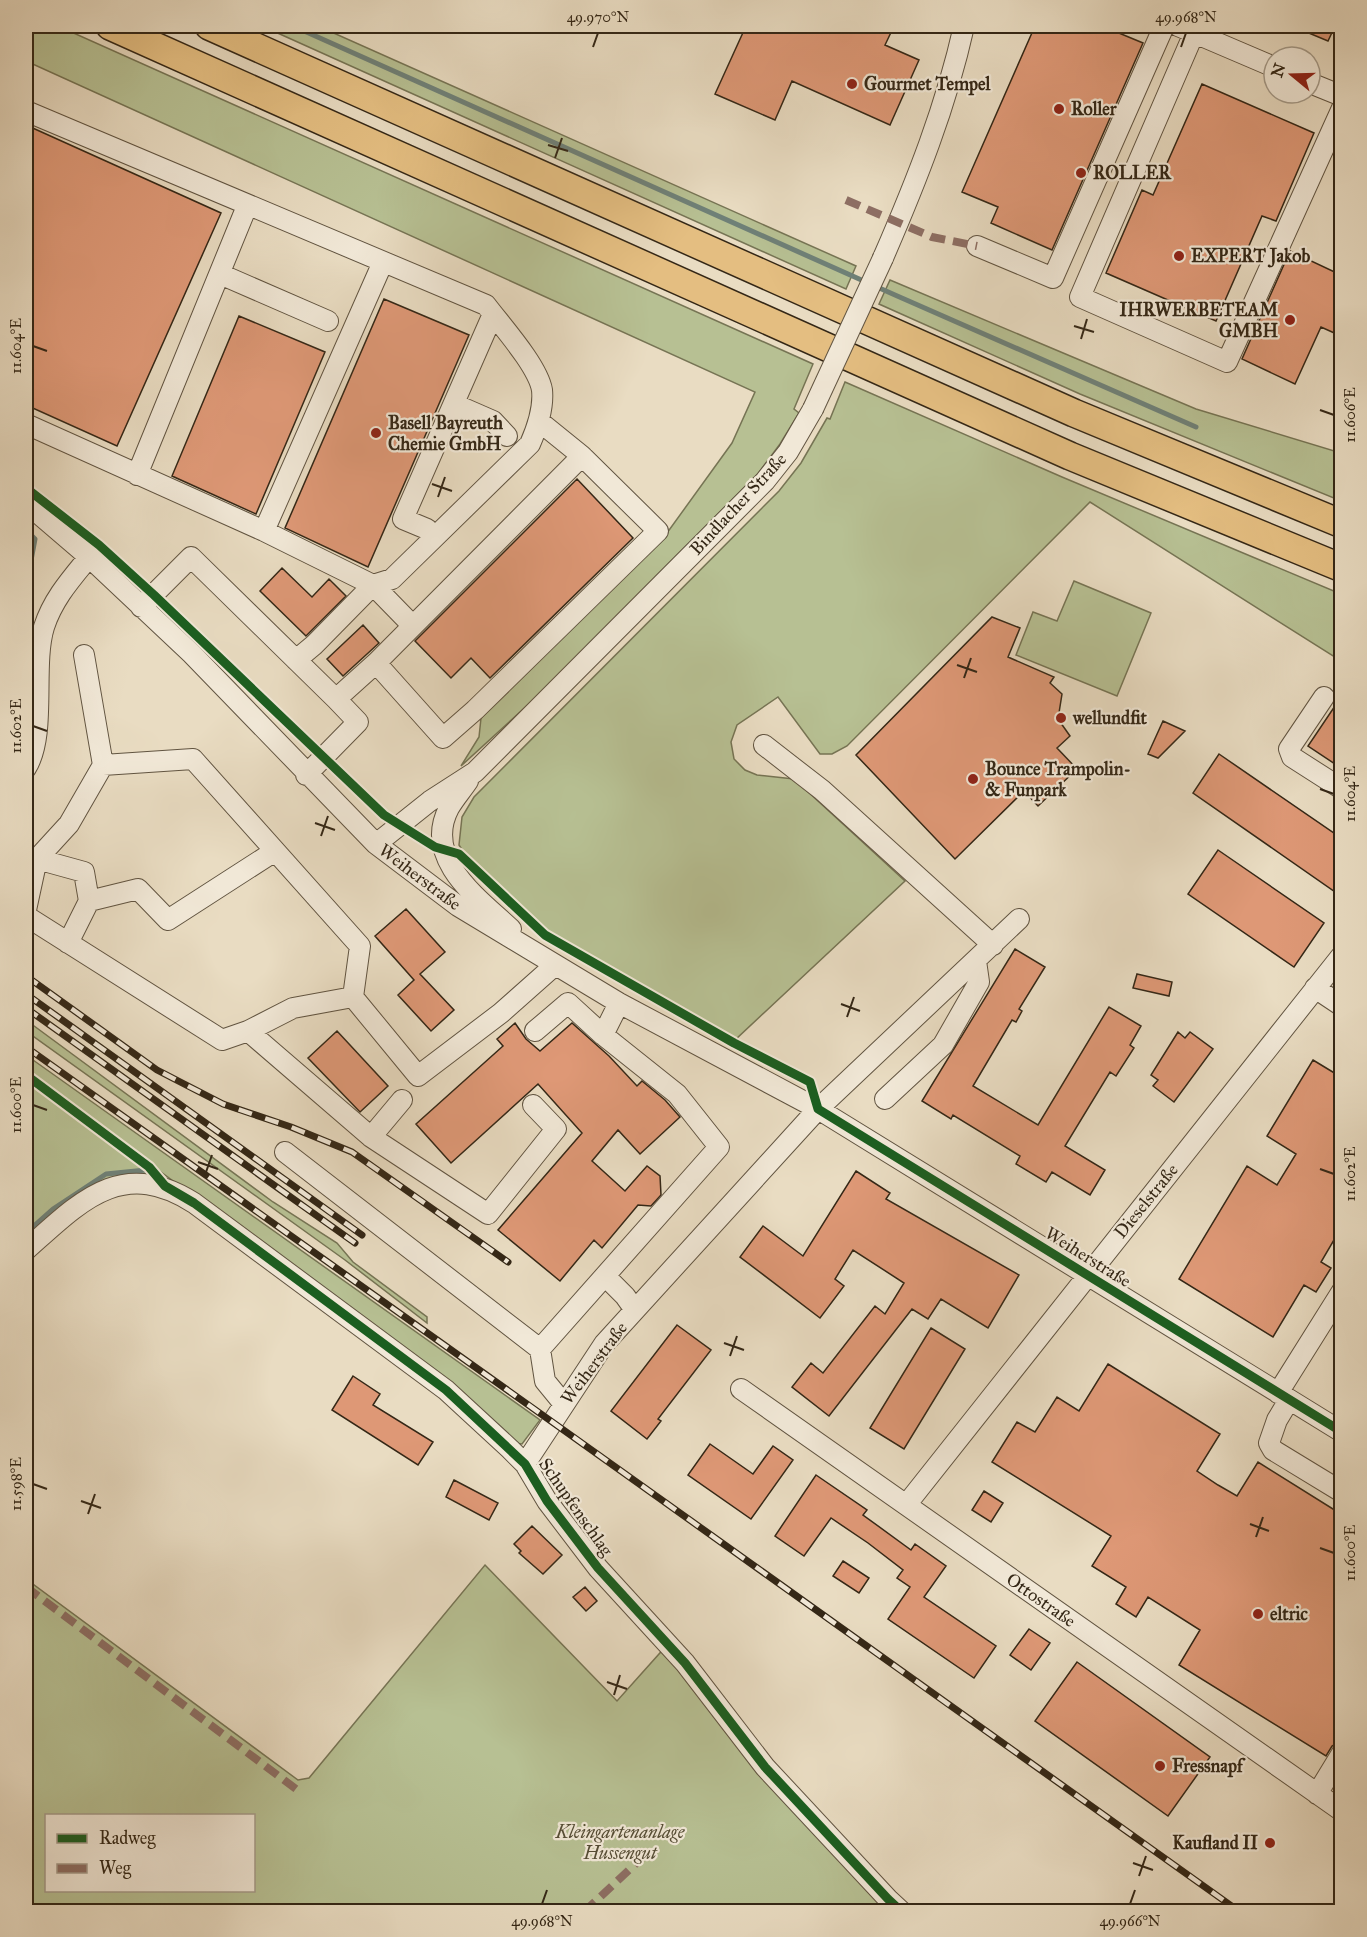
<svg xmlns="http://www.w3.org/2000/svg" width="1367" height="1937" font-family="'IM FELL Great Primer',serif">
<style>
.green{fill:#b7c093;stroke:#767454;stroke-width:1.5;fill-rule:evenodd}
.lines{fill:none;stroke-linecap:round;stroke-linejoin:round}
.stream{stroke:#6f8077;stroke-width:5}
.building{fill:#de9876;stroke:#342716;stroke-width:1.5}
.minor-casing{stroke:#615441;stroke-width:22}
.highway-casing{stroke:#342716;stroke-width:30}
.minor{stroke:#f1e8d7;stroke-width:20}
.highway{stroke:#e4be81;stroke-width:27}
.rail-casing{stroke:#342716;stroke-width:7}
.rail{stroke:#f1e8d7;stroke-width:4.5;stroke-dasharray:14;stroke-linecap:butt}
.minor-bridge-casing{stroke:#615441;stroke-width:22;stroke-linecap:butt}
.minor-bridge{stroke:#f1e8d7;stroke-width:20}
.quiet{stroke:#8d6e63;stroke-width:8;stroke-dasharray:15 8;stroke-linecap:butt}
.cycleway-casing{stroke:#f1e8d7;stroke-width:13}
.cycleway{stroke:#1b5e20;stroke-width:9}
.ticks{fill:none;stroke:#342716;stroke-width:2}
.poi-dot{fill:#8f2418;stroke:#f1e8d7;stroke-width:2}
.labels{text-anchor:middle;dominant-baseline:central;stroke-width:4.5;stroke-linejoin:round;paint-order:stroke}
.poi-label{font-size:18px;font-weight:bold;fill:#342716;stroke:#f1e8d7;text-anchor:start}
.street-label{font-size:18px;fill:#342716;stroke:#f1e8d7}
.park-label{font-size:18px;font-style:italic;fill:#554d35;stroke:#f1e8d7}
.neatline{fill:none;stroke:#342716;stroke-width:2}
.ticks-label{font-size:15px;text-anchor:middle;fill:#342716}
</style>
<rect width="100%" height="100%" fill="#e9dcc2"/>
<filter id="stains"><feTurbulence type="fractalNoise" baseFrequency=".00333" numOctaves="4"/><feColorMatrix values="0 0 0 0 .2 0 0 0 0 .09 0 0 0 0 .02 0 0 0 .5 -.17"/></filter>
<radialGradient id="worn" r=".72"><stop offset=".6" stop-color="#630" stop-opacity="0"/><stop offset="1" stop-color="#630" stop-opacity=".3"/></radialGradient>
<!-- green -->
<path class="green" d="M26 26H58L813 364 794 409 799 413 780 444 757 475 531 702 461 766 479 737 481 718 667 533 732 443 755 392 26 61Z
M262 26H318L856 266 846 289Z
M890 280 1196 409 1341 453V501L1080 394 879 304Z
M845 382 1062 477 1341 594V661L1090 502 847 746 832 754H820L778 697 737 725 731 742 734 759 745 770 757 775 794 779 905 881 736 1039 616 972 548 931 490 881 470 862 459 845 462 817 474 797 779 491 801 463 827 418 830 419Z
M1074 581 1151 613 1117 696 1016 655 1033 612 1057 621Z
M26 1020 273 1202 337 1243 353 1262 427 1317V1323L345 1260 26 1031Z
M26 1055 540 1420 522 1444 514 1443 331 1298 26 1072Z
M26 1078 146 1170 148 1176 26 1242Z
M485 1565 617 1701 668 1644 902 1911H26V1579L298 1780 309 1778ZM46 1816H254V1890H46Z"/>
<g class="lines">
<!-- stream -->
<path class="stream" d="M293 26 895 295 1196 427
M26 530 35 539 26 587
M26 1233 53 1209 106 1174 146 1170"/>
</g>
<!-- building -->
<path class="building" d="M746 26H894L885 45 919 60 890 125 792 81 775 120 715 94Z
M1035 26H1102L1143 43 1052 250 991 223 998 207 962 192Z
M1292 26H1335L1328 41Z
M1202 84 1314 133 1276 221 1262 216 1216 321 1106 273 1142 190 1153 195Z
M26 125 221 213 117 446 26 405Z
M1290 251 1341 275V336L1321 327 1295 384 1242 359Z
M384 299 469 335 368 567 285 528Z
M239 316 325 352 256 514 172 476Z
M577 479 633 538 490 678 471 658 451 678 415 641Z
M282 568 312 597 329 579 346 596 306 636 260 591Z
M992 617 1020 628 1008 657 1054 677 1050 683 1062 694 1058 719 1070 736 1057 748 1077 769 1038 806 1024 791 955 859 856 755Z
M363 625 379 643 343 676 327 659Z
M1341 697V768L1308 746Z
M1163 721 1185 731 1158 758 1148 754Z
M1219 754 1341 838V896L1193 793Z
M1218 850 1324 923 1294 967 1188 894Z
M406 909 445 952 420 974 454 1010 431 1031 398 995 414 980 375 936Z
M1015 949 1045 967 1019 1009 1022 1011 1016 1022 1012 1020 973 1086 1038 1125 1109 1007 1141 1026 1130 1045 1134 1048 1116 1076 1110 1072 1065 1146 1105 1170 1090 1195 1052 1172 1046 1182 1016 1164 1020 1156 953 1115 951 1119 922 1101Z
M1137 974 1172 982 1169 996 1133 988Z
M515 1023 526 1039 540 1051 572 1023 609 1056 637 1086 642 1081 665 1100 680 1117 640 1154 618 1130 592 1161 625 1191 647 1166 660 1176 661 1195 651 1206 638 1205 602 1248 594 1240 560 1281 498 1230 582 1133 538 1084 451 1163 416 1124 503 1046 497 1039Z
M337 1031 388 1086 360 1112 308 1058Z
M1178 1032 1185 1038 1190 1032 1213 1049 1174 1102 1153 1086 1158 1080 1151 1075Z
M1313 1060 1341 1077V1228L1321 1262 1331 1268 1316 1292 1304 1285 1273 1337 1179 1279 1247 1166 1277 1185 1296 1154 1267 1136Z
M856 1171 890 1193 886 1199 1019 1275 988 1328 941 1299 928 1319 912 1309 829 1416 792 1387 811 1363 823 1373 875 1306 885 1314 904 1283 853 1250 835 1279 844 1286 820 1318 740 1257 763 1226 803 1256Z
M677 1325 711 1350 658 1419 661 1421 647 1439 611 1411Z
M931 1328 965 1349 904 1449 870 1428Z
M1108 1364 1220 1434 1197 1471 1218 1485 1237 1496 1258 1462 1341 1514V1741L1332 1746 1326 1756 1179 1665 1200 1630 1148 1597 1136 1617 1116 1604 1126 1587 1092 1566 1111 1536 992 1462 1017 1422 1035 1432 1057 1397 1079 1411Z
M353 1376 380 1394 373 1405 433 1442 418 1465 332 1410Z
M710 1444 753 1474 773 1446 793 1460 751 1519 688 1475Z
M816 1475 867 1510 863 1515 911 1550 915 1544 946 1566 924 1597 996 1646 974 1678 888 1619 910 1587 897 1578 903 1570 868 1543 831 1518 804 1556 775 1536Z
M454 1480 498 1503 489 1520 446 1497Z
M984 1491 1003 1503 991 1522 972 1510Z
M532 1526 562 1555 543 1574 519 1553 521 1551 514 1544Z
M843 1561 869 1578 859 1593 833 1576Z
M585 1587 597 1601 586 1611 573 1597Z
M1029 1629 1050 1643 1031 1670 1010 1655Z
M1077 1662 1210 1757 1168 1816 1035 1721Z"/>
<g class="lines">
<defs>
<path id="minor" d="M1178 26 1274 67
M1194 33 1080 297 1227 362 1342 108
M1310 83 1342 96
M26 111 486 305C501 325 538 366 542 390 544 409 537 428 530 444L392 579 373 585 314 645 296 660
M977 246 1053 278 1164 26
M883 258C916 182 946 107 964 26
M220 274 328 321
M454 404 493 421 507 436
M540 422 582 456
M26 424 264 531 373 585 412 625
M137 475 247 206
M26 503 89 557 192 654 376 844 458 906 619 1003 818 1109 1342 1432
M427 529 403 519 493 314
M264 531 383 262
M141 607 191 557 336 699 358 722 306 775
M84 655 103 765 193 759 360 946 353 997 418 1076 501 1013 554 966
M1324 697 1289 749 1292 757 1342 789
M336 699 376 663 582 456 658 531 475 710 443 738 376 663
M764 745 822 790 993 945
M26 768C47 735 32 666 44 627 53 599 71 579 89 557
M468 781C462 790 454 799 449 808 422 859 479 899 511 929
M376 844 430 801 475 772 765 481 788 452 813 409
M37 859 84 872 89 901 138 889 168 920 275 851
M26 910 37 859 69 824 103 765
M26 916 222 1040 248 1031 293 1008 353 997
M68 943 89 901
M1315 988 1342 1006
M248 1031 371 1137 488 1214 556 1129 533 1105
M535 1031 568 1003 603 1035
M885 1099 943 1045 979 982 976 961
M371 1137 402 1100
M285 1152 540 1349 719 1147 677 1094 603 1035 619 1003
M26 1250C79 1203 121 1156 194 1203L446 1390 510 1449 525 1464 547 1501 598 1568 685 1663 765 1767 888 1899 902 1912
M606 1277 625 1296 635 1310
M540 1349 545 1381 563 1403
M741 1389 1342 1811
M1278 1393 1342 1291
M1289 1400 1277 1420 1269 1443 1273 1450 1342 1492
M525 1464 604 1344 818 1109 1019 919
M906 1505 1342 955
M1317 1794 1342 1753"/>
<path id="highway" d="M110 26 1070 456 1342 568
M209 26 1074 413 1342 524"/>
</defs>
<!-- minor casing -->
<use href="#minor" class="minor-casing"/>
<!-- highway casing -->
<use href="#highway" class="highway-casing"/>
<!-- minor -->
<use href="#minor" class="minor"/>
<!-- highway -->
<use href="#highway" class="highway"/>
<defs>
<path id="rail" d="M26 976 157 1070 223 1104 291 1127 352 1152 508 1262
M26 994 362 1235
M26 1008 355 1243
M26 1047 1240 1912"/>
</defs>
<!-- rail casing -->
<use href="#rail" class="rail-casing"/>
<!-- rail -->
<use href="#rail" class="rail"/>
<defs>
<path id="minor-bridge" d="M813 409 883 258"/>
</defs>
<!-- minor-bridge casing -->
<use href="#minor-bridge" class="minor-bridge-casing"/>
<!-- minor-bridge -->
<use href="#minor-bridge" class="minor-bridge"/>
<!-- quiet -->
<path class="quiet" d="M846 200 932 237 977 246
M26 1587 296 1789
M584 1912 644 1856"/>
<defs>
<path id="cycleway" d="M26 488 99 545 154 595 384 815 435 847 459 854 545 935 734 1043 810 1082 818 1109 1342 1432
M26 1075 149 1167 165 1186 194 1203 446 1390 525 1464 547 1501 598 1568 685 1663 765 1767 888 1899 902 1912"/>
</defs>
<!-- cycleway casing -->
<use href="#cycleway" class="cycleway-casing"/>
<!-- cycleway -->
<use href="#cycleway" class="cycleway"/>
</g>
<!-- ticks -->
<path class="ticks" d="M593 47 598 33M1181 47 1186 33M548 145 568 151M555 158 562 138M1074 326 1094 332M1081 339 1087 319M33 346 47 351M1320 410 1334 415M432 484 452 491M438 497 445 477M957 665 977 672M964 678 971 658M33 726 47 731M1320 789 1334 794M315 823 335 830M321 836 328 816M841 1004 860 1011M847 1017 854 997M33 1105 47 1110M198 1162 218 1169M1320 1169 1334 1174M205 1175 212 1155M724 1343 744 1350M730 1356 737 1336M33 1484 47 1489M81 1501 101 1508M88 1514 95 1494M1250 1524 1269 1531M1256 1537 1263 1517M1320 1548 1334 1553M607 1682 627 1689M614 1695 620 1675M1133 1863 1153 1870M1139 1876 1146 1856M542 1904 547 1890M1130 1904 1135 1890"/>
<!-- markers -->
<g class="poi-dot">
<circle cx="852" cy="84" r="6"/>
<circle cx="1059" cy="109" r="6"/>
<circle cx="1081" cy="173" r="6"/>
<circle cx="1179" cy="256" r="6"/>
<circle cx="1290" cy="320" r="6"/>
<circle cx="376" cy="433" r="6"/>
<circle cx="1061" cy="718" r="6"/>
<circle cx="973" cy="779" r="6"/>
<circle cx="1258" cy="1614" r="6"/>
<circle cx="1160" cy="1766" r="6"/>
<circle cx="1270" cy="1843" r="6"/>
</g>
<g class="labels">
<!-- poi labels -->
<g class="poi-label">
<text x="864" y="84">Gourmet Tempel</text>
<text x="1071" y="109">Roller</text>
<text x="1093" y="173">ROLLER</text>
<text x="1191" y="256">EXPERT Jakob</text>
<text x="1278" y="310" text-anchor="end">IHRWERBETEAM<tspan x="1278" dy="21">GMBH</tspan></text>
<text x="388" y="423">Basell Bayreuth<tspan x="388" dy="21">Chemie GmbH</tspan></text>
<text x="1073" y="718">wellundfit</text>
<text x="985" y="769">Bounce Trampolin-<tspan x="985" dy="21">&amp; Funpark</tspan></text>
<text x="1270" y="1614">eltric</text>
<text x="1172" y="1766">Fressnapf</text>
<text x="1258" y="1843" text-anchor="end">Kaufland II</text>
</g>
<!-- street labels -->
<g class="street-label">
<text transform="translate(738 504) rotate(-47)">Bindlacher Straße</text>
<text transform="translate(420 877) rotate(37)">Weiherstraße</text>
<text transform="translate(1146 1201) rotate(-51)">Dieselstraße</text>
<text transform="translate(1088 1257) rotate(32)">Weiherstraße</text>
<text transform="translate(594 1363) rotate(-53)">Weiherstraße</text>
<text transform="translate(576 1507) rotate(55)">Schupfenschlag</text>
<text transform="translate(1041 1600) rotate(35)">Ottostraße</text>
</g>
<!-- park labels -->
<g class="park-label">
<text x="620" y="1832">Kleingartenanlage<tspan x="620" dy="21">Hussengut</tspan></text>
</g>
</g>
<!-- margin -->
<rect width="1367" height="1937" fill="none" stroke="#e9dcc2" stroke-width="66"/>
<!-- legend -->
<rect x="45" y="1814" width="210" height="78" fill="#f1e8d7" stroke="#a59b8a" stroke-width="1.5"/>
<rect x="57" y="1834" width="30" height="9" fill="#1b5e20" stroke="#a59b8a" stroke-width="1.5"/>
<text x="99" y="1844" font-size="18" fill="#342716">Radweg</text>
<rect x="57" y="1864" width="30" height="9" fill="#8d6e63" stroke="#a59b8a" stroke-width="1.5"/>
<text x="99" y="1874" font-size="18" fill="#342716">Weg</text>
<!-- north arrow -->
<g transform="translate(1292 75) rotate(289)"><circle r="28" fill="#f1e8d7" stroke="#a59b8a" stroke-width="1.5"/>
<path d="M0-4.5L10 22L0 15L-10 22Z" fill="#8f2418"/>
<text y="-9" font-size="16" font-weight="bold" text-anchor="middle" fill="#342716">N</text>
</g>
<rect x="33" y="33" width="1301" height="1871" class="neatline"/>
<g class="ticks-label">
<text x="598" y="22">49.970°N</text>
<text x="1186" y="22">49.968°N</text>
<text transform="translate(16 346) rotate(-90)" y="5">11.604°E</text>
<text transform="translate(1350 415) rotate(-90)" y="5">11.606°E</text>
<text transform="translate(16 726) rotate(-90)" y="5">11.602°E</text>
<text transform="translate(1350 794) rotate(-90)" y="5">11.604°E</text>
<text transform="translate(16 1105) rotate(-90)" y="5">11.600°E</text>
<text transform="translate(1350 1174) rotate(-90)" y="5">11.602°E</text>
<text transform="translate(16 1484) rotate(-90)" y="5">11.598°E</text>
<text transform="translate(1350 1553) rotate(-90)" y="5">11.600°E</text>
<text x="542" y="1926">49.968°N</text>
<text x="1130" y="1926">49.966°N</text>
</g>
<rect width="100%" height="100%" filter="url(#stains)"/>
<rect width="100%" height="100%" fill="url(#worn)"/>
</svg>
